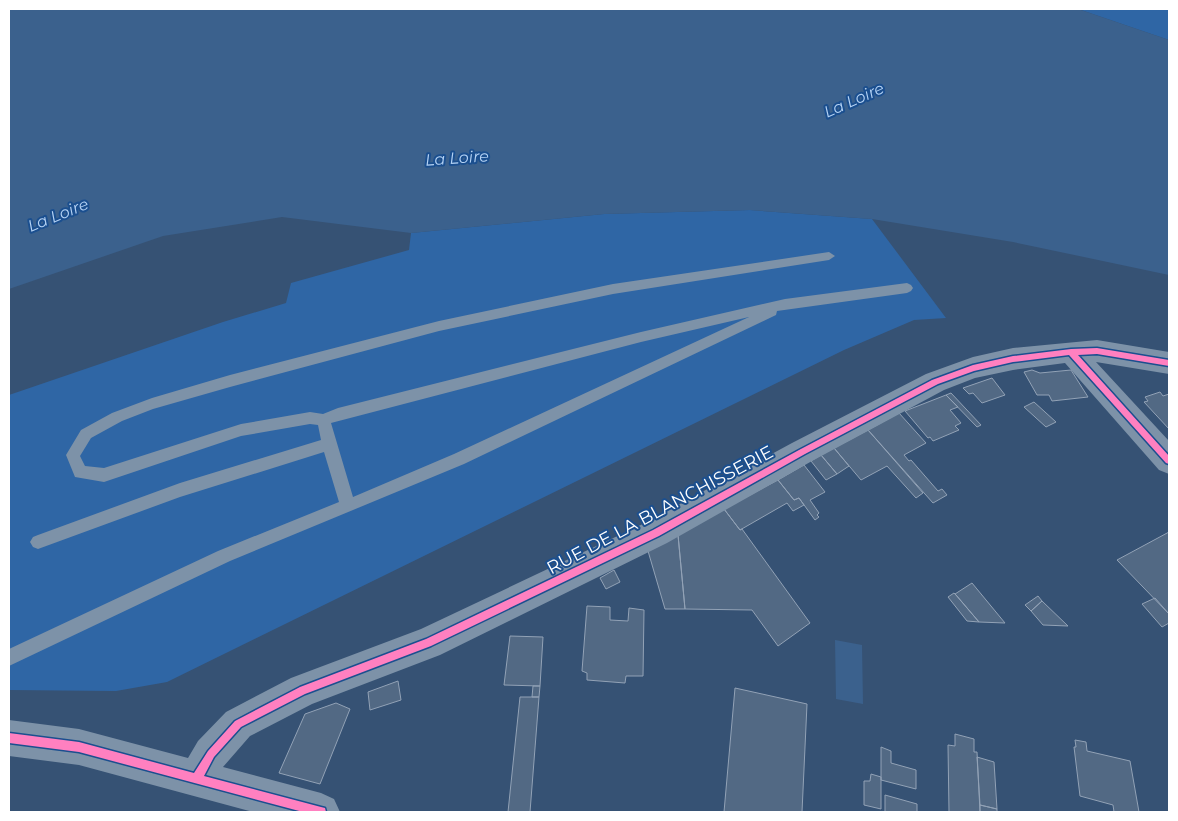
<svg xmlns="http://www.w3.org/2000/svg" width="1178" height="821" font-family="Montserrat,sans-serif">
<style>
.green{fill:#2f66a5}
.water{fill:#3b618d}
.building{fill:#526984;stroke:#92a2b6}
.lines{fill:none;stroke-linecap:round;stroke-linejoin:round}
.lane{fill:#7d92a8;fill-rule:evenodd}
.street{fill:#7d92a8;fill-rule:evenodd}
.cycleway-casing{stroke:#1b4f8f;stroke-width:3}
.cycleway{fill:#ff80c0;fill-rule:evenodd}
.labels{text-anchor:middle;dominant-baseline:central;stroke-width:4;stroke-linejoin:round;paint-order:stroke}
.far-water-label{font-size:16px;font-style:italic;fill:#b5d3f5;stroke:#1b4f8f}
.street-label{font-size:18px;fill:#fff;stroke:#1b4f8f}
</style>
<rect width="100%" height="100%" fill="#365274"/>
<!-- green -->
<path class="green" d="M1078 9H1169V40Z
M750 210 872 219 946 318 914 320 844 350 167 682 116 691 9 690V395L223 322 286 303 291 283 409 250 411 233 604 214Z"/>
<!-- water -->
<path class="water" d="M9 9H1078L1169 40V275L1013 242 872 219 750 210 604 214 411 233 282 217 163 236 9 289Z
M835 640 862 645 863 704 836 699Z"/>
<!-- building -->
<path class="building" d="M1032 370 1040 373 1071 370 1088 397 1052 401 1049 395H1037L1024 372Z
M992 378 1005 395 982 403 973 393 969 394 963 388Z
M1160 392 1163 396 1169 394V429L1144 402 1148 401 1145 397Z
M951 393 981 425 977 427 946 395Z
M946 395 958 407 950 410 961 423 955 426 959 430 933 441 930 437 928 438 905 411Z
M1034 402 1056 422 1046 427 1024 407Z
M899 413 926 443 904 455 909 461 911 460 938 491 942 489 947 495 933 503 868 430Z
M868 430 923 493 916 498 887 466 861 480 834 448Z
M834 448 849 466 837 474 821 455Z
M821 455 837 474 826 480 811 461Z
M804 465 825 492 810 500 819 513 817 515 819 517 815 520 799 498 794 500 778 480Z
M778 480 794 500 799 498 804 505 793 511 787 503 740 530 724 509Z
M724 509 740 530 742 529 810 623 778 646 752 610 685 609 678 535Z
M1169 532V614L1117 560Z
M678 535 685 609H665L648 551Z
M614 570 620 582 606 589 600 578Z
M972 583 1005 623 979 622 957 596 955 594Z
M954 593 955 594 979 622 967 621 948 597Z
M1038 596 1042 601 1031 611 1025 605Z
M1155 598 1169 614V623L1162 627 1142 604Z
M1042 601 1068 626 1043 625 1031 611Z
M587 606 610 607V620L628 621 629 608 644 610 643 676H626L625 683 587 680V673L582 671Z
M510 636 543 637 540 686 504 685Z
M398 681 401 700 370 710 368 692Z
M533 686H540L539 697H532Z
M735 688 807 704 802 812H724Z
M520 697H539L530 812H508Z
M336 703 350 709 320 784 279 773 305 714Z
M955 734 974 739V752H977L980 812H949L948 745 955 746Z
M1075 740 1086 742 1087 751 1130 761 1139 812H1114L1113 805 1080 796 1074 747H1076Z
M881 747 891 751V763L916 770V789L881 780Z
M977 757 994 762 997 809 980 805Z
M871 774 881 777V809L864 805V781H870Z
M885 795 917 804V812H885Z
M980 805 997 809V812H980Z"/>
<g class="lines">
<!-- lane -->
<path class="lane" d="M829 252 835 256 829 260 613 294 439 331 230 387 153 409 122 421 91 438 80 456 85 466 104 468 241 424 310 412 323 414 338 408 641 332 785 299 907 283 911 285 913 288 911 291 907 293 777 311 776 315 464 464 230 561 9 666V649L218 551 339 502 324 452 180 497 38 549 33 547 30 542 33 537 38 535 180 483 321 440 318 425 310 424 241 436 104 482 75 477 66 455 81 430 112 413 152 398 230 375 439 321 613 284ZM749 317 454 454 353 497 331 423 641 342Z"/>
<!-- street -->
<path class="street" d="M1097 340 1169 352V374L1096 362 1169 441V474L1159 470 1065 363 1013 370 975 378 944 390 812 461 667 543 440 655 312 704 250 736 223 767 321 793 334 799 340 812H253L79 765 9 756V720L79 729 188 758 198 741 226 712 291 678 421 629 645 523 792 443 926 374 973 357 1013 348Z"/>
<defs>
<path id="cycleway" d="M1097 348 1169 360V366L1097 354 1078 355 1169 456V464L1166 463 1069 355 1013 362 974 371 938 384 805 454 659 536 431 646 305 694 241 727 214 757 204 776 321 807 325 808 326 812H303L79 752 9 743V733L79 742 194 773 208 751 235 721 300 687 426 639 653 530 799 450 932 380 973 365 1013 356 1071 349Z"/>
</defs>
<!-- cycleway casing -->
<use href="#cycleway" class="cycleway-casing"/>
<!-- cycleway -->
<use href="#cycleway" class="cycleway"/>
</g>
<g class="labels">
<!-- far-water labels -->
<g class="far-water-label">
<text transform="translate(854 100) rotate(-24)">La Loire</text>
<text transform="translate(457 158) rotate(-4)">La Loire</text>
<text transform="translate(58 215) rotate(-22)">La Loire</text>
</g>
<!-- street labels -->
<g class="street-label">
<text transform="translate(660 510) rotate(-28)">RUE DE LA BLANCHISSERIE</text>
</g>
</g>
<!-- border -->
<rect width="1178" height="821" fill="none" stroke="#ffffff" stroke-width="20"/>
</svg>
